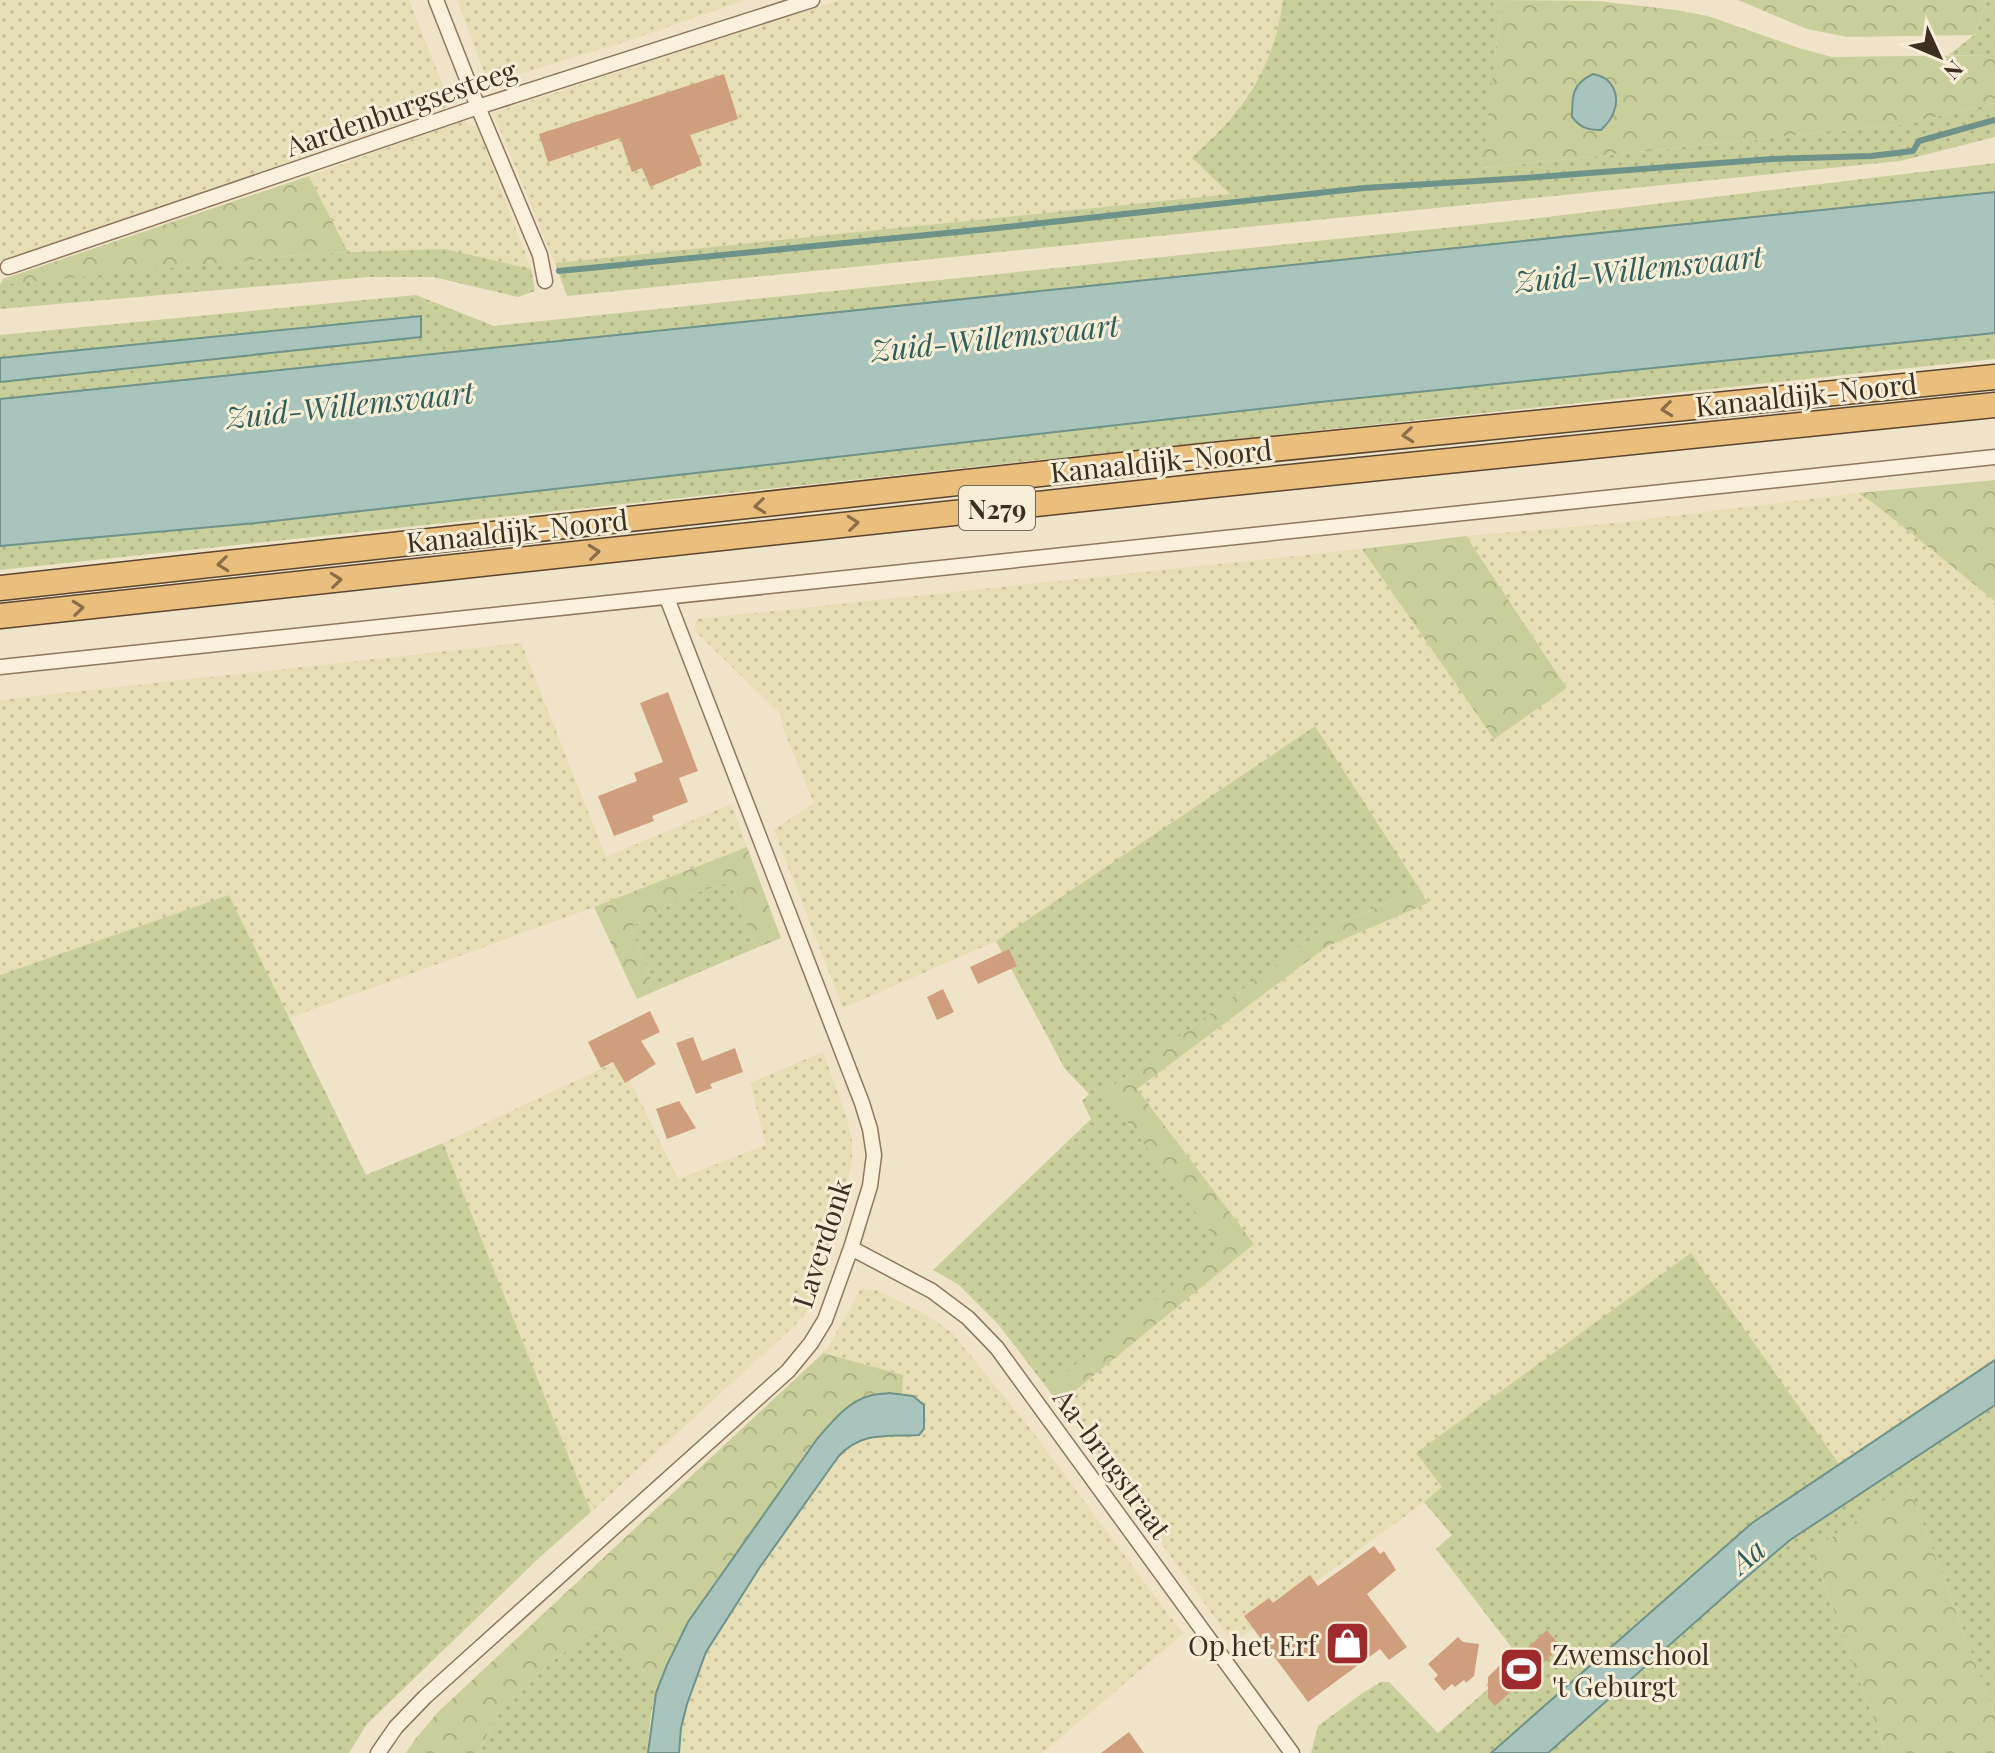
<svg xmlns="http://www.w3.org/2000/svg" width="1995" height="1753" font-family="'Playfair Display',serif">
<style>
.farmland{fill:url(#farmland-dots)}
.grass{fill:url(#grass-dots)}
.forest{fill:url(#forest-crowns)}
.water{fill:#a9c4bc;stroke:#6f938a;stroke-width:2}
.lines{fill:none;stroke-linecap:round;stroke-linejoin:round}
.stream{stroke:#6f938a;stroke-width:6}
.building{fill:#cf9f7d}
.minor-casing{stroke:#8d765c;stroke-width:17}
.trunk-casing{stroke:#5b4430;stroke-width:27}
.minor{stroke:#faf1dc;stroke-width:14}
.trunk{stroke:#eabe7c;stroke-width:24}
.oneway{stroke:#8b6f49}
.labels{text-anchor:middle;dominant-baseline:central;stroke-width:6;stroke-linejoin:round;paint-order:stroke}
.shield{fill:#f7eed8;stroke:#756857;stroke-width:2}
.shield-label{font-size:26px;font-weight:bold;fill:#3d2e20}
.street-label{font-size:28px;fill:#3d2e20;stroke:#f7eed8}
.poi-label{font-size:28px;fill:#3d2e20;stroke:#f7eed8;text-anchor:end}
.water-label{font-size:30px;font-style:italic;fill:#2f5d5a;stroke:#f7eed8}
</style>
<defs>
<pattern id="farmland-dots" width="8" height="8" patternUnits="userSpaceOnUse" patternTransform="scale(2)"><rect width="8" height="8" fill="#e6deb5"/><path d="M2 2h.1M6 6h.1" fill="none" stroke="#c6bf9b" stroke-width="1.8" stroke-linecap="round"/></pattern>
<pattern id="grass-dots" width="8" height="8" patternUnits="userSpaceOnUse" patternTransform="scale(2)"><rect width="8" height="8" fill="#c9cf9b"/><path d="M2 2h.1M6 6h.1" fill="none" stroke="#aeb285" stroke-width="1.8" stroke-linecap="round"/></pattern>
<pattern id="forest-crowns" width="20" height="18" patternUnits="userSpaceOnUse" patternTransform="scale(2)"><rect width="20" height="18" fill="#c9cf9b"/><path d="M2 6a3 3 0 1 1 6 0M12 15a3 3 0 1 1 6 0" fill="none" stroke="#aeb285"/></pattern>
</defs>
<rect width="100%" height="100%" fill="#f0e4c8"/>
<!-- farmland -->
<path class="farmland" d="M0 0H409L451 106 0 261Z
M457 0H746L624 42 490 83 486 77Z
M839 0H847L848 2V0H1283L1280 22 1267 65 1235 113 1192 158 1231 194 555 263 493 113Z
M462 121 478 128 531 269 445 249 348 252 309 176Z
M1858 493 1876 505 1995 601V1360L1839 1464 1691 1254 1416 1453 1443 1488 1233 1643 1106 1466 1059 1404 1254 1244 1137 1089 1328 946 1428 902 1314 726 996 941 843 1008 774 830 814 803 784 730 781 714 694 630 697 619 1362 549 1494 739 1567 687 1466 536 1616 523Z
M521 643 606 857 731 804 747 847 594 907 289 1018 229 895 0 975V700Z
M823 1052 846 1116 852 1141V1161L825 1270 815 1297 807 1311 795 1325 591 1512 443 1143 620 1060 678 1179 766 1145 750 1083Z
M861 1289 876 1290 925 1314 952 1333 1028 1426 1183 1634 1042 1753H679L681 1728 694 1680 706 1652 722 1624 838 1457 849 1445 864 1438 883 1436 913 1396 902 1395 903 1375 823 1353 829 1346Z"/>
<!-- grass -->
<path class="grass" d="M1283 0H1491L1500 13 1483 168 1905 124 1995 103V137L1900 161 567 296 555 263 1230 194 1192 158C1206 143 1223 129 1235 113 1262 80 1278 42 1283 0Z
M1987 0H1995V55H1949L1974 35Z
M1995 163V192L0 399V382L420 337 421 317 0 358V335L416 295 494 326 1530 219Z
M445 249 531 269 535 291 518 297 433 277H369L0 309V284L320 253Z
M1995 333V359L0 570V546L256 523 1320 402Z
M1315 726 1419 888 1359 915 1327 927 1105 1092 1222 1246 1047 1388 998 1324 959 1285 933 1270 1091 1119 1082 1101 1089 1094 1065 1069 996 941Z
M730 882 756 948 655 991 631 927 685 896Z
M229 895 366 1175 443 1143 591 1512 540 1557 367 1724 349 1753H0V975Z
M1691 1253 1839 1464 1752 1523 1491 1753H1311L1318 1726 1364 1692 1381 1682H1389L1438 1733 1489 1688 1486 1685 1515 1652 1436 1549 1452 1535 1424 1502 1442 1487 1416 1453Z
M1995 1405V1716L1908 1484 1812 1551 1886 1753H1548L1728 1593 1790 1540Z
M597 1627 659 1686C650 1706 649 1731 648 1753H477L502 1708 553 1661Z"/>
<!-- forest -->
<path class="forest" d="M1491 0 1598 1 1676 10 1708 16 1799 48 1832 57 1995 55V103L1905 124 1482 168 1500 14Z
M1738 0H1987L1974 35 1847 37 1807 29Z
M309 176 348 252 320 253 0 285 3 279Z
M1995 480V601L1876 505 1858 493Z
M1466 536 1567 688 1494 739 1362 549Z
M747 847 781 938 756 948 730 882 685 896 631 927 655 991 637 999 594 907Z
M1419 888 1428 903 1328 946 1137 1089 1254 1244 1059 1404 1047 1388 1221 1246 1105 1092 1327 927 1359 915Z
M823 1353 903 1375 902 1395C860 1390 843 1409 817 1439L688 1622 659 1686 597 1627 553 1661 502 1708 477 1753H406L416 1738 438 1712Z
M1908 1484 1995 1716V1753H1886L1812 1551Z"/>
<!-- water -->
<path class="water" d="M1593 74C1613 77 1621 96 1613 114 1611 120 1606 125 1601 130 1587 130 1581 128 1572 117 1572 96 1572 84 1593 74Z
M1995 192V333L1320 402 256 523 0 546V399Z
M421 316V337L0 382V358Z
M1995 1360V1405L1790 1540 1728 1593 1548 1753H1491L1752 1523Z
M889 1393 913 1396 924 1405V1429L919 1435C887 1437 861 1431 838 1457L760 1567 706 1652 687 1704 681 1728 679 1753H648L656 1693 667 1665 688 1622 817 1439C831 1423 847 1402 869 1396 875 1394 883 1394 889 1393Z"/>
<g class="lines">
<!-- stream -->
<path class="stream" d="M559 271 978 230 1364 188 1524 178 1772 159 1871 156 1913 151 1919 141 1995 120"/>
</g>
<!-- building -->
<path class="building" d="M724 74 738 119 690 135 702 165 650 187 642 168 632 172 620 138 548 162 539 134Z
M668 692 698 771 679 778 688 802 652 816 654 821 614 836 598 796 637 781 634 773 663 762 640 703Z
M1009 949 1017 966 978 984 970 967Z
M943 989 954 1012 937 1020 927 997Z
M650 1011 660 1032 641 1041 656 1064 625 1083 613 1062 601 1068 588 1042Z
M693 1037 702 1061 735 1048 743 1072 710 1084 712 1088 696 1094 676 1043Z
M679 1101 696 1128 667 1139 656 1109Z
M1374 1546 1380 1554 1384 1551 1396 1570 1367 1594 1407 1647 1389 1660 1380 1649 1308 1702 1244 1616 1269 1598 1273 1603 1310 1575 1318 1586Z
M1547 1630 1561 1647 1495 1706 1488 1698V1677L1503 1662 1507 1667Z
M1458 1637 1463 1642 1479 1644 1474 1676 1466 1683 1464 1680 1455 1687 1452 1684 1444 1691 1434 1679 1438 1675 1428 1664Z
M1129 1732 1144 1753H1101Z"/>
<g class="lines">
<defs>
<path id="minor" d="M436 0 478 107 540 255 545 281
M8 267 478 107 812 0
M0 667 1995 457
M851 1248 932 1291 968 1318 997 1348 1292 1753
M378 1753 396 1727 425 1697 788 1371 811 1343 825 1320 851 1248 870 1186 874 1155 870 1129 862 1103 667 598"/>
<path id="trunk" d="M0 588 1213 455 1995 377
M0 616 1213 485 1995 405"/>
</defs>
<!-- minor casing -->
<use href="#minor" class="minor-casing"/>
<!-- trunk casing -->
<use href="#trunk" class="trunk-casing"/>
<!-- minor -->
<use href="#minor" class="minor"/>
<!-- trunk -->
<use href="#trunk" class="trunk"/>
</g>
<!-- one-way arrows -->
<defs><path id="oneway-chevron" d="M-2-3.5L2.5 0L-2 3.5" fill="none" stroke-width="1.6" stroke-linecap="round" stroke-linejoin="round" transform="scale(2)"/></defs>
<g class="oneway">
<use href="#oneway-chevron" transform="translate(1667 409) rotate(174)"/>
<use href="#oneway-chevron" transform="translate(1408 435) rotate(174)"/>
<use href="#oneway-chevron" transform="translate(760 506) rotate(174)"/>
<use href="#oneway-chevron" transform="translate(853 523) rotate(-6)"/>
<use href="#oneway-chevron" transform="translate(594 552) rotate(-6)"/>
<use href="#oneway-chevron" transform="translate(223 564) rotate(174)"/>
<use href="#oneway-chevron" transform="translate(336 580) rotate(-6)"/>
<use href="#oneway-chevron" transform="translate(78 608) rotate(-6)"/>
</g>
<!-- icons -->
<defs>
<symbol id="shop-square" viewBox="-11 -11 22 22"><rect x="-9" y="-9" width="18" height="18" rx="4" fill="#9e2a2b" stroke="#f7eed8"/><path d="M-5-2.5h2.3a2.7 3.5 0 0 1 5.4 0H5L5.5 6h-11ZM-1.5-2.5h3a1.5 2.3 0 0 0-3 0Z" fill="#fff"/></symbol>
<symbol id="stadium-square" viewBox="-11 -11 22 22"><rect x="-9" y="-9" width="18" height="18" rx="4" fill="#9e2a2b" stroke="#f7eed8"/><path d="M0-5a6.5 5 0 1 0 0 10a6.5 5 0 1 0 0-10ZM-3.5-1.8h7v3.6h-7Z" fill="#fff"/></symbol>
</defs>
<g fill-rule="evenodd">
<use href="#shop-square" x="1322" y="1618" width="51" height="51"/>
<use href="#stadium-square" x="1496" y="1644" width="51" height="51"/>
</g>
<g class="labels">
<!-- shield labels -->
<rect class="shield" x="959" y="486" width="76" height="44" rx="6"/>
<g class="shield-label">
<text x="997" y="508">N279</text>
</g>
<!-- street labels -->
<g class="street-label">
<text transform="translate(401 107) rotate(-19)">Aardenburgsesteeg</text>
<text transform="translate(1806 394) rotate(-6)">Kanaaldijk-Noord</text>
<text transform="translate(1161 460) rotate(-6)">Kanaaldijk-Noord</text>
<text transform="translate(517 530) rotate(-6)">Kanaaldijk-Noord</text>
<text transform="translate(821 1243) rotate(-72)">Laverdonk</text>
<text transform="translate(1113 1463) rotate(54)">Aa-brugstraat</text>
</g>
<!-- poi labels -->
<g class="poi-label">
<text x="1317" y="1644">Op het Erf</text>
<text x="1552" y="1653" text-anchor="start">Zwemschool<tspan x="1552" dy="32">'t Geburgt</tspan></text>
</g>
<!-- water labels -->
<g class="water-label">
<text transform="translate(1639 268) rotate(-6)">Zuid-Willemsvaart</text>
<text transform="translate(995 337) rotate(-6)">Zuid-Willemsvaart</text>
<text transform="translate(350 404) rotate(-6)">Zuid-Willemsvaart</text>
<text transform="translate(1747 1555) rotate(-40)">Aa</text>
</g>
</g>
<!-- north arrow -->
<g transform="translate(1939 56) rotate(134)" stroke="#f7eed8" stroke-width="6" paint-order="stroke">
<path d="M0-6L14 30L0 20L-14 30Z" fill="#3d2e20"/>
<text y="-12" font-size="22" font-weight="bold" text-anchor="middle" fill="#3d2e20">N</text>
</g>
</svg>
